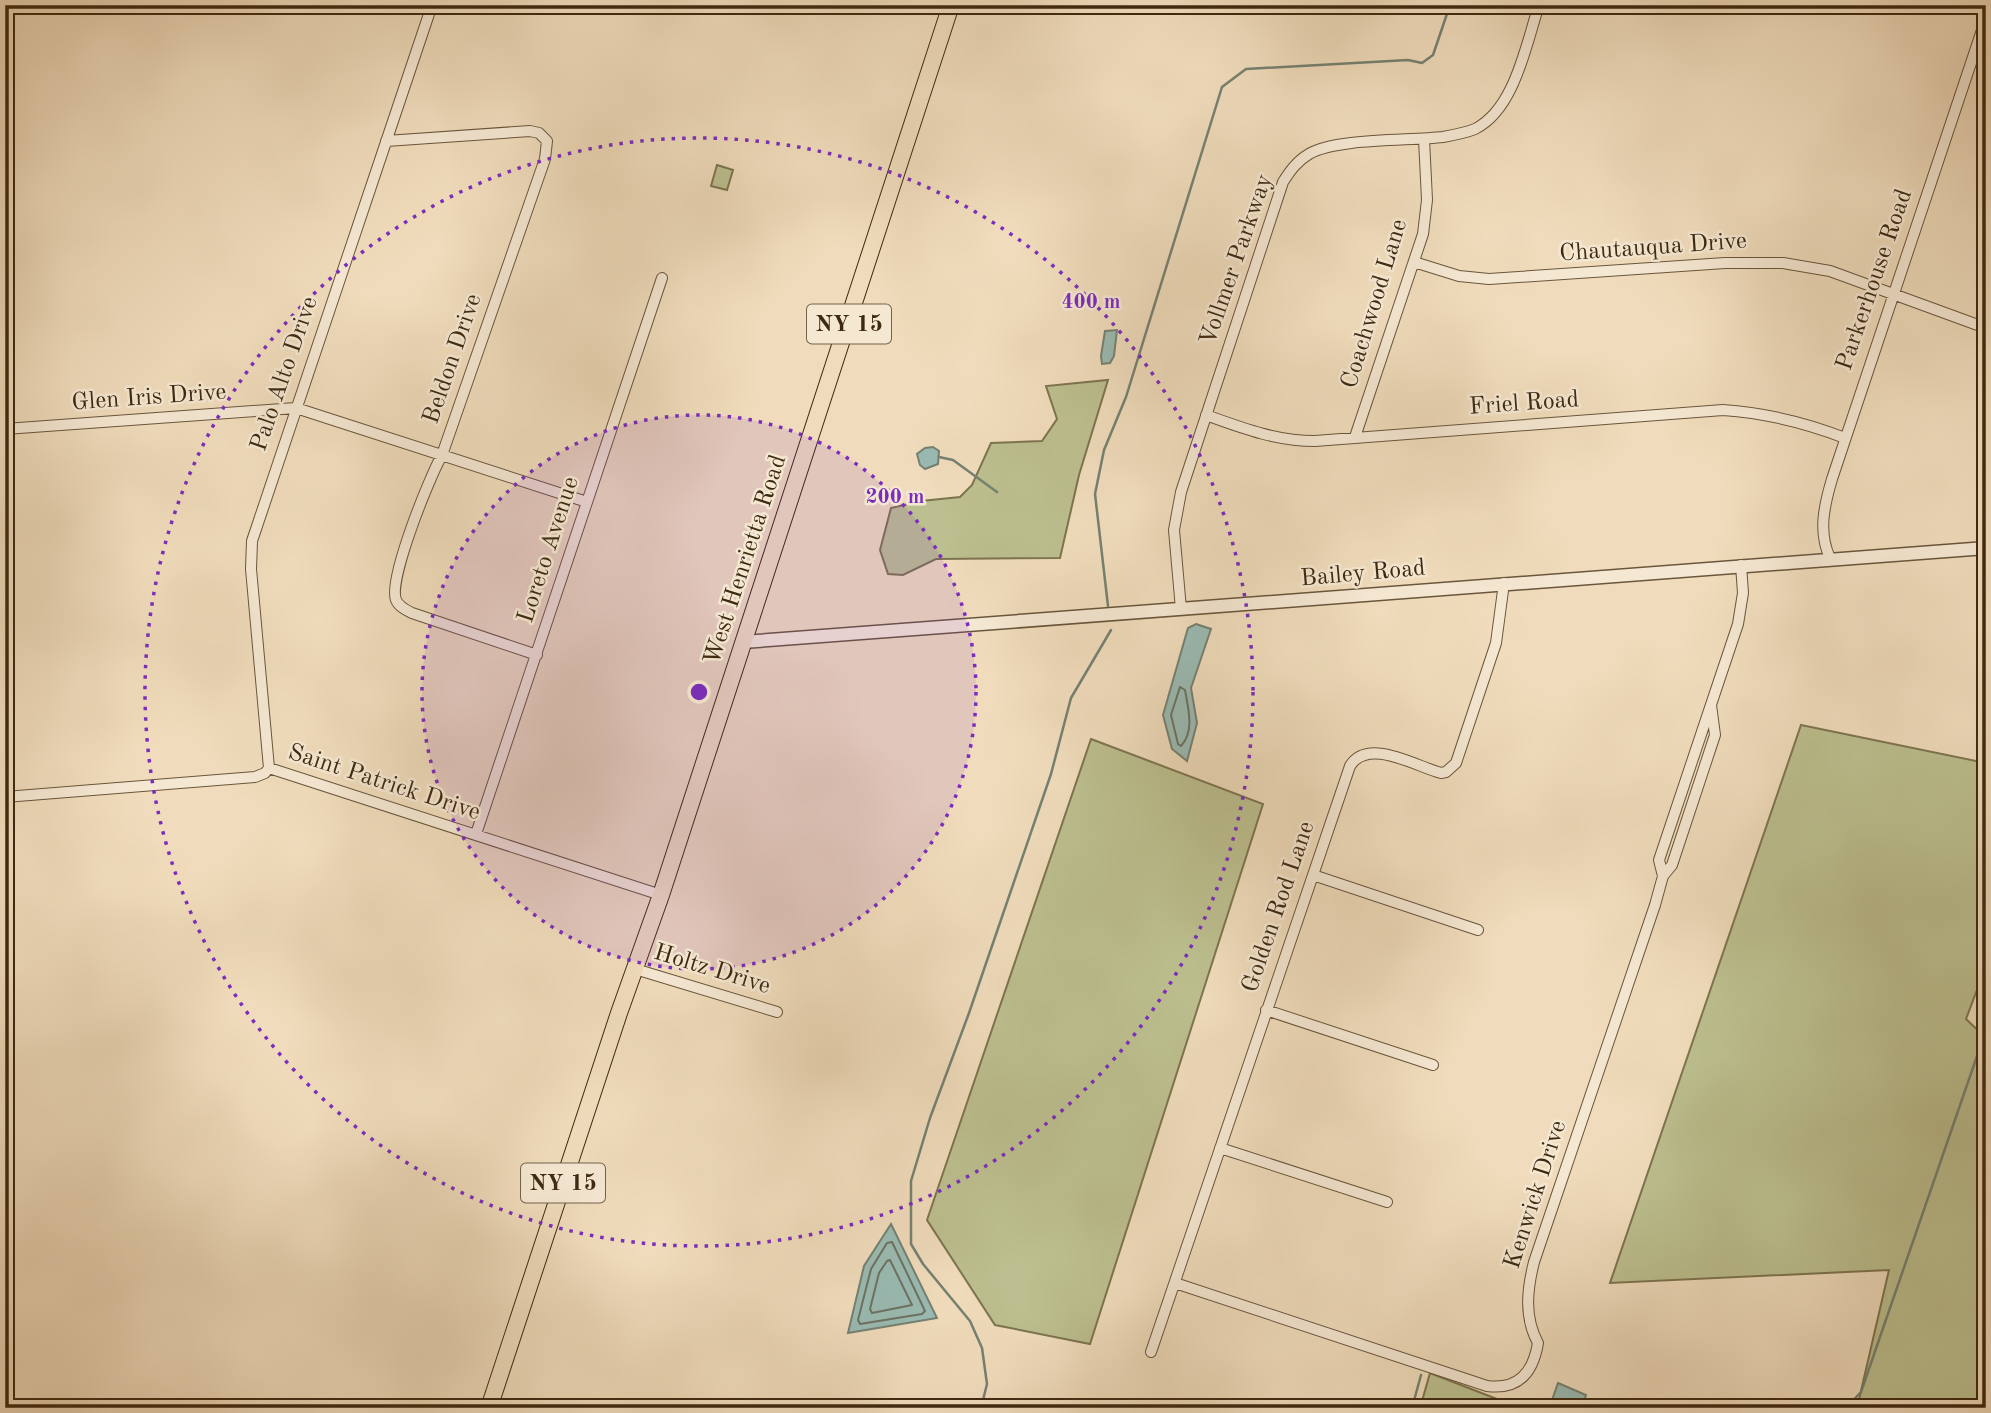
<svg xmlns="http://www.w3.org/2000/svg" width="1991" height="1413" font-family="'Old Standard TT',serif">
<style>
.green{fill:#bcbf8f;stroke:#7d7450;stroke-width:2}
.water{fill:#9abbb3;stroke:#758172;stroke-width:2}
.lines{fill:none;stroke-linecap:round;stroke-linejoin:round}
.shore{stroke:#6c7262;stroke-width:2}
.stream{stroke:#758172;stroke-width:2.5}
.minor-casing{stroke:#6a563c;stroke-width:12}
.tertiary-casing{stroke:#6a563c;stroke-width:15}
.primary-casing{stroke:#3e2911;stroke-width:18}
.minor{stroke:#f5e8d3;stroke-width:10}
.tertiary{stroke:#f5e8d3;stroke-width:12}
.primary{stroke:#f0dcbc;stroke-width:16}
.ring{fill:none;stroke:#7b2cbf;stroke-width:3.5;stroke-dasharray:3.5 7}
.labels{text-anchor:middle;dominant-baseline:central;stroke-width:5;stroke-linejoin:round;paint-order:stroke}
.shield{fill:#f5e8d3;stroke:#75624b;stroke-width:2}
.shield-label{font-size:23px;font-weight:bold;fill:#3e2911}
.street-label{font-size:24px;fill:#3e2911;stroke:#f5e8d3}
.centre{fill:#7b2cbf;stroke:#f5e8d3;stroke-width:3.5}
.ring-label{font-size:21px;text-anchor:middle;font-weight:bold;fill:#7b2cbf;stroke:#f5e8d3;stroke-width:5;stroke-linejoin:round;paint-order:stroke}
</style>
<rect width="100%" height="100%" fill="#f0dcbc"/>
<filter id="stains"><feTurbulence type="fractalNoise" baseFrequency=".00286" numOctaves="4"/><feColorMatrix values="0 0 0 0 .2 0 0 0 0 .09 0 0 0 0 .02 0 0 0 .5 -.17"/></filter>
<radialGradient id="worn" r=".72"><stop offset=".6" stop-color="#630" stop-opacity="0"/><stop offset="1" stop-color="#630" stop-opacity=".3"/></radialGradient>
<!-- green -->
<path class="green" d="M717 165 733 170 727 190 711 186Z
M1108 380 1079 475 1060 558 936 559 903 575 888 574 880 550 891 508 921 501 960 497 972 485 991 443 1042 441 1057 419 1046 386Z
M1801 725 1986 763V966L1966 1019 1986 1038V1408H1857L1889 1270 1610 1283Z
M1091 739 1263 804 1090 1344 995 1325 927 1220Z
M1430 1373 1520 1408H1420Z"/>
<!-- water -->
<path class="water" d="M1117 330 1114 356 1110 363 1102 364 1101 356 1105 331Z
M933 447 939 451 938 464 925 469 920 465 917 454 925 448Z
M1196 624 1211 629 1191 688 1197 723 1187 761 1172 749 1163 715 1188 628Z
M891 1224 937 1318 848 1333 864 1266Z
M1558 1383 1586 1395 1582 1408 1552 1400Z"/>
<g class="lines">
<!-- shore -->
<path class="shore" d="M1180 687 1185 690C1188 708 1195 731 1181 746L1178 744 1171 715Z
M892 1242 925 1311 922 1314 860 1324 858 1320 871 1269 887 1243Z
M890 1260 912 1305 872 1313 870 1309 879 1273 887 1261Z"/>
<!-- stream -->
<path class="stream" d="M939 457 953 460 997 492
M1108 606 1095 494 1104 450 1126 397 1222 87 1246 69 1408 60 1422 63 1433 55 1450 5
M981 1408 987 1384 982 1348 970 1321 923 1264 911 1244V1181L930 1118 969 1013 1051 774 1071 698 1111 630
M1412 1408 1421 1375
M1846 1408 1861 1392 1986 1030"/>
<defs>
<path id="minor" d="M386 141 530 131 539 133 547 141 545 159 442 455C430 476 388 579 396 600 399 607 406 610 412 613L537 655
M1414 262 1459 276 1489 279 1725 263H1783L1830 271 1986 328
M1206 415C1242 428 1276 441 1315 441L1723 410C1766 413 1804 422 1845 438
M5 429 296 408 587 502
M1355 437 1423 234 1427 200 1424 139
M1830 558C1818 532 1824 506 1832 479L1986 18
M1181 609 1174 530 1181 492 1283 182C1290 171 1297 161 1309 154 1336 138 1409 141 1443 137 1454 135 1465 133 1475 129 1515 109 1526 44 1539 5
M269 768 251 569 252 541 432 5
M5 797 255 777 265 773 269 768 661 895
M476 834 662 278
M1313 875 1478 930
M1663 876 1659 860 1738 624 1743 593 1741 565
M635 969 777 1012
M1266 1010 1433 1065
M1220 1148 1387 1202
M1175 1283 1487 1386C1518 1390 1533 1373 1538 1343 1524 1317 1527 1290 1534 1262L1655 905 1663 876 1672 865 1715 735 1711 705
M1151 1352 1350 766C1368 737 1415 766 1441 773L1446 772 1456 763 1496 643 1504 583"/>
<path id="tertiary" d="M743 642 1986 548"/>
<path id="primary" d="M489 1408 619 1013 661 895 951 5"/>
</defs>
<!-- minor casing -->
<use href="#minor" class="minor-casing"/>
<!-- tertiary casing -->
<use href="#tertiary" class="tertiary-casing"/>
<!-- primary casing -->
<use href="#primary" class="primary-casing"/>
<!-- minor -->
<use href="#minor" class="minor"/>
<!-- tertiary -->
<use href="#tertiary" class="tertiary"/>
<!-- primary -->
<use href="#primary" class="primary"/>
</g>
<!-- distance rings -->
<circle cx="699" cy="692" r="277" fill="#7b2cbf" fill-opacity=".12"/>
<g class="ring">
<circle cx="699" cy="692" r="277"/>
<circle cx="699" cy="692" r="554"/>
</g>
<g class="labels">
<!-- shield labels -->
<g class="shield">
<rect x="807" y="304.5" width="84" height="39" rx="5"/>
<rect x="521" y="1163.5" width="84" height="39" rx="5"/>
</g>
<g class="shield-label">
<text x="849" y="324">NY 15</text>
<text x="563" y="1183">NY 15</text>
</g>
<!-- street labels -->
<g class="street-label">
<text transform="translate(1653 248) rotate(-4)">Chautauqua Drive</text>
<text transform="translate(1237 260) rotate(-71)">Vollmer Parkway</text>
<text transform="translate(1875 280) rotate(-71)">Parkerhouse Road</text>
<text transform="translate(1375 304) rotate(-73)">Coachwood Lane</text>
<text transform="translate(453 359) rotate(-71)">Beldon Drive</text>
<text transform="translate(285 374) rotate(-71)">Palo Alto Drive</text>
<text transform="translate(149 398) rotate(-4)">Glen Iris Drive</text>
<text transform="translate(1524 404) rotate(-4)">Friel Road</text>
<text transform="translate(549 550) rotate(-72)">Loreto Avenue</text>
<text transform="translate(746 560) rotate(-72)">West Henrietta Road</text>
<text transform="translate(1363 574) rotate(-5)">Bailey Road</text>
<text transform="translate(384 783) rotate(18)">Saint Patrick Drive</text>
<text transform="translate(1279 907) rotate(-71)">Golden Rod Lane</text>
<text transform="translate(712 970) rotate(17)">Holtz Drive</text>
<text transform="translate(1536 1195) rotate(-72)">Kenwick Drive</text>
</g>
</g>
<circle cx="699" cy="692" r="10" class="centre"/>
<g class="ring-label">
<text x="1091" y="308">400 m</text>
<text x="895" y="503">200 m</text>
</g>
<!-- margin -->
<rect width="1991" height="1413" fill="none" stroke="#f0dcbc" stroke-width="28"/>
<rect x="7" y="7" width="1977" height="1399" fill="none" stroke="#3e2911" stroke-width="3.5"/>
<rect x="14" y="14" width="1963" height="1385" fill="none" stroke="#3e2911" stroke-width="2"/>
<rect width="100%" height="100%" filter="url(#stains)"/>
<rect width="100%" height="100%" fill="url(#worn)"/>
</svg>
